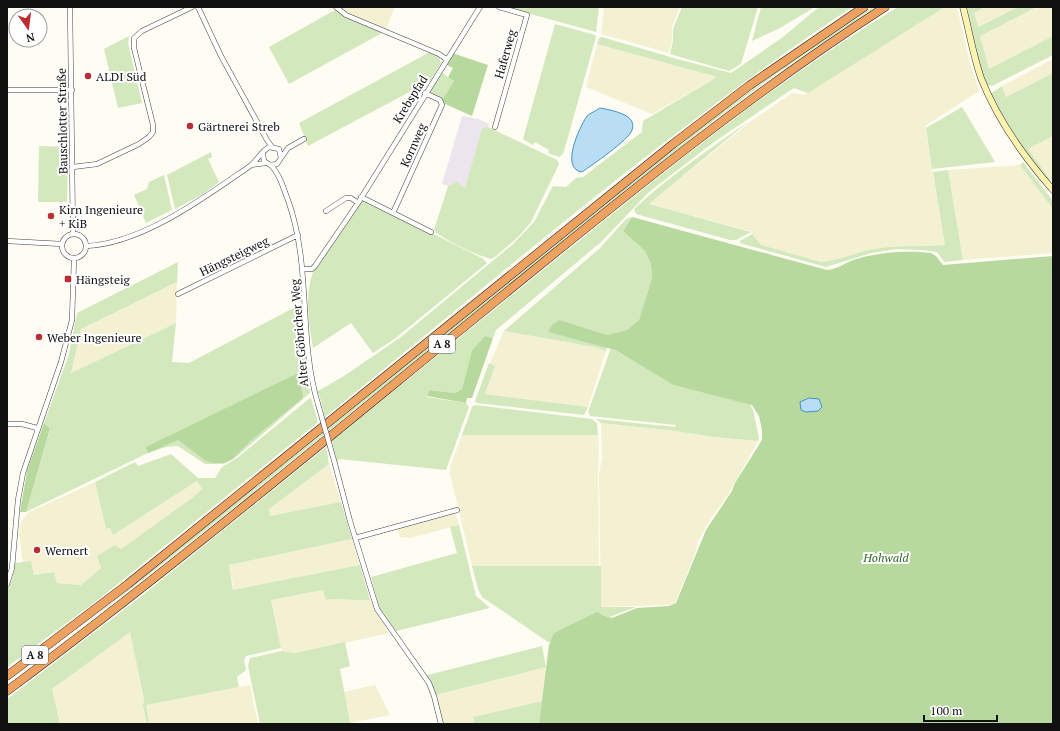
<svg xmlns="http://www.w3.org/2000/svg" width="1060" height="731" font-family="'PT Serif',serif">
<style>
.industrial{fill:#ede5ee}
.farmland{fill:#f4f1d3}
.green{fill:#d3e8bd;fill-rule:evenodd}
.forest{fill:#b7d99d}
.water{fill:#b9def4;stroke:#4393c8}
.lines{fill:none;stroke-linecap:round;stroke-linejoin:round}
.minor-casing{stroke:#434343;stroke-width:5.5}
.secondary-casing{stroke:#323232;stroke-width:7}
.motorway-casing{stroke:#212121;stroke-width:9}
.minor{stroke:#fff;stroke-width:4.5}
.secondary{stroke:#fcf3b1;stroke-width:6}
.motorway{stroke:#eea261;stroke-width:8}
.minor-bridge-casing{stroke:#434343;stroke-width:5.5;stroke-linecap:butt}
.minor-bridge{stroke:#fff;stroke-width:4.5}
.poi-dot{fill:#bb2c33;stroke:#fff;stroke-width:1.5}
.labels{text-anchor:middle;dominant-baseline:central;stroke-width:4;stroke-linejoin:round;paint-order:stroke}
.shield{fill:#fff;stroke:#585858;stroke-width:1}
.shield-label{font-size:11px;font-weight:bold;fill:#101010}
.street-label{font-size:12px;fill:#101010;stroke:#fff}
.poi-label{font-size:12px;fill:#101010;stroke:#fff;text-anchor:start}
.park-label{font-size:12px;font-style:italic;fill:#2f6621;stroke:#fff}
</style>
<rect width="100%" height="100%" fill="#fefcf3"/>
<!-- industrial -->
<path class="industrial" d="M462 116 479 119 489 124 488 127 482 129 465 188 457 183 448 186 442 184Z"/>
<!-- farmland -->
<path class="farmland" d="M339 7H395L386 29 347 14Z
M604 7H680L672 27V41L669 53 601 34Z
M945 7H957L970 63 979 91 925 126 945 245 874 249 831 262H821L760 245 750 231 649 204 750 122 792 93 804 95Z
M985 7H1018L977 27 974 13Z
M1038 7H1053V36L989 69 980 36Z
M597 44 717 77 652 114 586 87Z
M1053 59V73L1006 97 1002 86Z
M1053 136V180L1051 181 1028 149Z
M1020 165 1053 209V253L963 260 948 170Z
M177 282 176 323 71 373 81 329Z
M504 331 595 347 606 351 588 407 485 394 495 366 490 363Z
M601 423 668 430 715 437 758 441 728 495 711 518 698 541 694 557 675 603 670 605 601 607 599 473 602 458Z
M462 435H598L599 448 598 472 599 566H472L450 474V467Z
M329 464 341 502 270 516 269 509Z
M197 481 202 489 192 498 121 549 97 556 101 568 81 585 57 583 54 572 34 575 31 561 23 562 19 534 21 522 29 512 95 482 106 529 110 528 113 535Z
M453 514 456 515 459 525 410 538 400 537 397 528Z
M352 539 360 565 234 590 229 565Z
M324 590 327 600 337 598 360 601 370 600 389 633 313 650 295 653 282 652 271 600Z
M130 631 144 699 143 706 147 724H60L52 689Z
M546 667 542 701 474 717 475 724H441L434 696Z
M250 685 258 724H149L145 705Z
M375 685 390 715 350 723 344 692Z"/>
<!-- green -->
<path class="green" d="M505 7H599L596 32Z
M682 7H758L741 64 729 71 670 54 673 41V29Z
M761 7H815L780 28 752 41Z
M819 7H852C667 130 498 277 325 417L319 394H317L318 391 344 376 401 337 513 244 534 222 553 186 566 187 576 178 583 177 642 132 643 121 717 77 597 44 599 38 602 37 677 59 731 73 783 37Z
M873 7H876L780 71 704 128 206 530 78 630 703 126 779 70Z
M898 7H945L808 93 794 88 714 142 649 192 601 242 496 330 493 338 485 336 472 350 462 389 455 393 429 390 427 397 466 403 469 407 446 470 339 459 337 461 332 441C411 377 490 313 569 249 675 163 781 78 898 7Z
M967 7H985L974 13 978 27 1018 7H1037L980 36 989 69 1053 36V55L992 86 987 85 982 75Z
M335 10 342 15 384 32 289 84 269 47Z
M555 24 595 35 596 37 566 144 563 154 559 157 548 153 549 150 535 142 533 145 523 139Z
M129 36 128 43 142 103 118 108 104 49Z
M430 52 438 56 441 63 430 81 308 146 299 123Z
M441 72 454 81 442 100 431 94 429 90Z
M1053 73V136L1028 149 1051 181H1047C1026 153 1007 125 990 94L1002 86 1006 97Z
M962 107 995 162 932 169 926 128Z
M749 121 649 204 751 232 736 240H730L636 214 634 209C669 176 710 149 749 121Z
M488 127 557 160 559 164 531 222 519 236 495 257 491 259C479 256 441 239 434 230L448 186 457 182 465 188 482 128Z
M39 146 68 147 67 202H38Z
M211 152 212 157 208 159 219 182 203 194 175 209 167 175Z
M1023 162 1053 201V209L1020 165Z
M948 170 963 260 944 262 937 252 923 250 896 249 871 253 826 267 740 243V241L752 234 761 245 821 262C839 261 856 252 874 249 898 245 922 247 945 245L933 172Z
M164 175 172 210 146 223 134 195 147 189 149 182Z
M363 199 482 258 487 263 397 337 373 353 351 323 313 348C309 323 304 297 313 272Z
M632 217 623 231 645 251 651 264 652 278 639 320 627 330 607 335 560 320 548 332 607 347 606 351 595 347 504 331 600 248 626 219Z
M178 262 177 282 81 329 71 373 176 323 172 362 189 363 297 306 302 351 305 350 310 393 236 457 223 464H205L178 446 166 447 148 453 26 512 50 430 44 423 69 354 77 313ZM298 373 302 399 253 439 233 459 225 463 200 456 178 440 152 450Z
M611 348 673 385 750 404 753 410 759 438 758 441 715 437 668 430 601 423 596 419 675 427 676 425 590 416 588 412Z
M489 363 495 366 485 394 588 407 584 415 477 403 475 401Z
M310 398H311L318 422 99 599 7 667V590L12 580 15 563 31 561 34 575 54 572 57 583 81 585 101 568 97 556 115 545 121 549 192 498 202 489 197 481 113 535 110 528 106 529 95 482 135 462 138 466 171 454 198 478H215L222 467 237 458Z
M475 405 592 419 597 423 598 435H462L472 407Z
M326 447 329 464 269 509 270 516 341 502 352 539 229 565 233 590 360 565 370 600C355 602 341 597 326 600L323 590 271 600 281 648 246 656 244 660 246 670 237 677 239 687 146 705 149 724H147L143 706 144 699 130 632 52 689 60 724H7V699L143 595Z
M459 525 476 596 490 608 396 631 379 607 371 577 457 553 450 527Z
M472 566H601V607H636L609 617 602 615 554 633 551 642H548L482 597 478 589Z
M345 642 350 666 340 669 350 723 260 724 248 666 250 658 282 651 295 653Z
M542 646 546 667 436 695 427 677 428 675Z
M542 701 539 724H475L473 717Z"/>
<!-- forest -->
<path class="forest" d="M452 53 488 65 472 116 443 103 442 100 454 81 448 77 453 68 445 64Z
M632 217 827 270C837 269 844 264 853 260 878 252 906 250 931 253L936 256 943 265 1053 256V724H539L549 645 554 633 597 612 602 615 612 618 637 608 669 606 676 603 706 530 732 491 735 483 762 440V430L759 416 752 405 673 385 615 350 548 332 553 324 560 320 607 335 627 330 639 320 652 278 651 264 645 251 623 231Z
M485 336 493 338 472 398H467L466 403 427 396 429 390 455 393 462 389 472 350Z
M298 373 303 396 302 399 253 439 233 459 225 463H213L206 461 178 440 148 453 146 447Z
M44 423 50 429 26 512H20L27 471Z"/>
<!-- water -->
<path class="water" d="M600 108C610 110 638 114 632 130 629 140 592 165 582 172 560 169 579 128 587 116 590 113 596 111 600 108Z
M809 398 819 399 822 407 818 411 806 412 801 410 800 402Z"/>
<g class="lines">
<defs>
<path id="minor" d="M70 7 73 234
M198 7 221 56 267 140 272 147
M336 7 346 15 439 54 446 59
M7 90H72
M495 127 527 15 499 7
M281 158 288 148 304 139
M251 165 266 163
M271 165C280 175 283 187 288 200 312 267 298 338 318 404
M73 167 97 164 139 144 149 137 153 132V125L134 48V38L142 31 192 7
M361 197 393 213 442 105 440 100 425 93
M326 211 346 198H351L358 203
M393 213 431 232
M62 246a12 12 0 1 1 24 0a12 12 0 1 1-24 0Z
M7 241 62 244
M86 246C142 244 205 197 250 166 257 160 262 151 269 147L279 149 281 158 277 164 270 165 264 161 263 154
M304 269H312L315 266 358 203 480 7
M178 294 298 235
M7 424H22L37 428
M335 464 350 521 377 609 429 683 434 696 441 724
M355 538 457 510
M7 584 12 568 18 500 23 473 61 362 72 320 74 258"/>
<path id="secondary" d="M963 7C969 30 973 55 981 78 997 119 1024 157 1053 190"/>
<path id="motorway" d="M7 676 128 584 673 144 750 85 864 7
M7 691C182 561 349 420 518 283 637 186 756 90 885 7"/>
</defs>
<!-- minor casing -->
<use href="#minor" class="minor-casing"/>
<!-- secondary casing -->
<use href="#secondary" class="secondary-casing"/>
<!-- motorway casing -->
<use href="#motorway" class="motorway-casing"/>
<!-- minor -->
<use href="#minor" class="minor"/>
<!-- secondary -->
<use href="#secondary" class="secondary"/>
<!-- motorway -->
<use href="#motorway" class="motorway"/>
<defs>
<path id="minor-bridge" d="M318 404 335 464"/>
</defs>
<!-- minor-bridge casing -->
<use href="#minor-bridge" class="minor-bridge-casing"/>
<!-- minor-bridge -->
<use href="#minor-bridge" class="minor-bridge"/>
</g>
<!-- markers -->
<g class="poi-dot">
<circle cx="88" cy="76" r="4"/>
<circle cx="190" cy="126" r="4"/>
<circle cx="51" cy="216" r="4"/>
<rect x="64" y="275" width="8" height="8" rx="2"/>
<circle cx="39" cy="337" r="4"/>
<circle cx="37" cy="550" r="4"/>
</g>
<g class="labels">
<!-- shield labels -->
<g class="shield">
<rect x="429" y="335" width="26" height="18" rx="3"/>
<rect x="22" y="646" width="26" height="18" rx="3"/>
</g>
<g class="shield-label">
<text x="442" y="344">A 8</text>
<text x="35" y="655">A 8</text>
</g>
<!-- street labels -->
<g class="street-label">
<text transform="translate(505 54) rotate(-74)">Haferweg</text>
<text transform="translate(410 99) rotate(-58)">Krebspfad</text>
<text transform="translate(62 121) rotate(-91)">Bauschlotter Straße</text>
<text transform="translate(413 145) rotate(-66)">Kornweg</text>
<text transform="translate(234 256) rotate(-26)">Hängsteigweg</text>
<text transform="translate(299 333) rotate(-95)">Alter Göbricher Weg</text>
</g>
<!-- poi labels -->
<g class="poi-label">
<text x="96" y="76">ALDI Süd</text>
<text x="198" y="126">Gärtnerei Streb</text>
<text x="59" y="209">Kirn Ingenieure<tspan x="59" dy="14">+ KiB</tspan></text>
<text x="76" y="279">Hängsteig</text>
<text x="47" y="337">Weber Ingenieure</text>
<text x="45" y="550">Wernert</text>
</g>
<!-- park labels -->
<g class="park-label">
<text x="886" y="557">Hohwald</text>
</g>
</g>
<!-- border -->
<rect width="1060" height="731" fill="none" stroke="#101010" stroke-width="16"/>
<!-- north arrow -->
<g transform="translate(28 28) rotate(166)"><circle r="19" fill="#ffffff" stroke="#9f9f9f"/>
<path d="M0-3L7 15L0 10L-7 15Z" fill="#bb2c33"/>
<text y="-6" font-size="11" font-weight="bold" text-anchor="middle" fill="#101010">N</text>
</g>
<!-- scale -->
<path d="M924 715v6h73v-6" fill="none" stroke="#101010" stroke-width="2"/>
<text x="930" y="715" font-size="12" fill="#101010" stroke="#ffffff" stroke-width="3" paint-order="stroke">100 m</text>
</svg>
